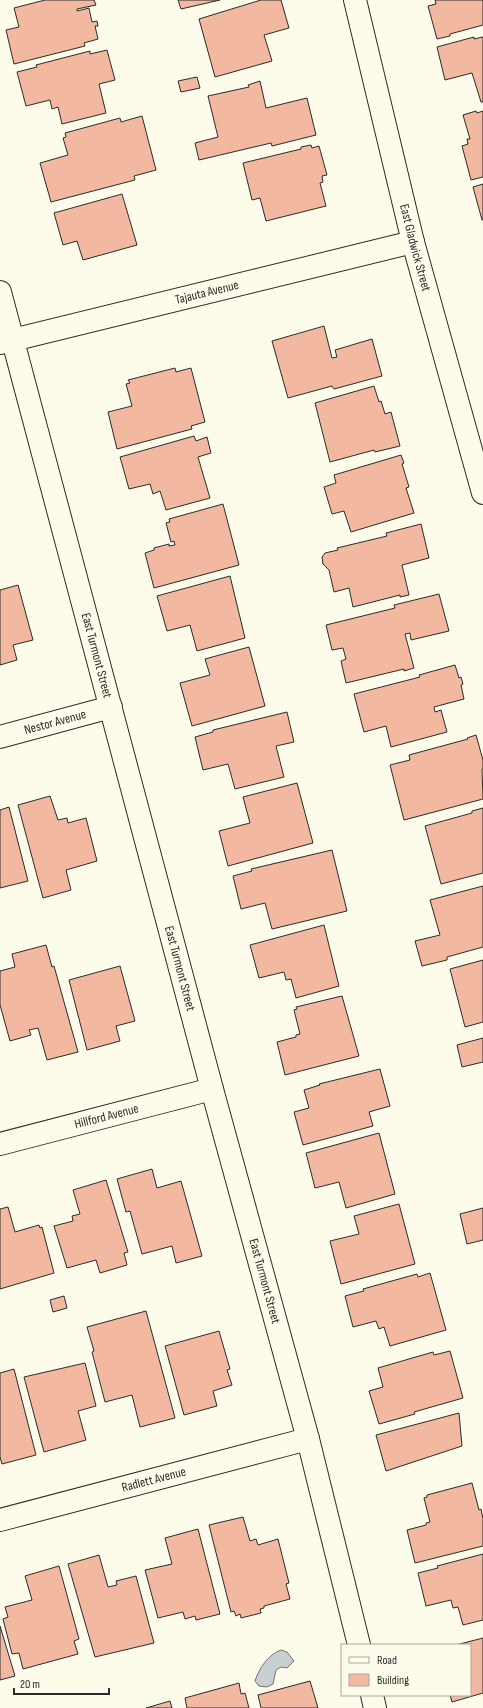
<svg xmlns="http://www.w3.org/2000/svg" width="483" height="1708" font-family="'Sofia Sans Condensed',sans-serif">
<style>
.water{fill:#c7d0d0;stroke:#74746e}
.building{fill:#f2b8a0;stroke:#2b2b2b}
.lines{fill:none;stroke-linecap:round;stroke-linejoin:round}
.minor-casing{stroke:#2b2b2b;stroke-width:24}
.minor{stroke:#fdfbea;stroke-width:22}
.labels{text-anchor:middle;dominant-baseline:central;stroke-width:3;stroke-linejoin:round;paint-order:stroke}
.street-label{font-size:13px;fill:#2b2b2b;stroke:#fdfbea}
</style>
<rect width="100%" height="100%" fill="#fdfbea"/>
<!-- water -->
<path class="water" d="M281 1650 287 1652 294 1661 287 1668 281 1667 276 1670 273 1684 267 1687 259 1686 255 1681C259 1668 269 1654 281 1650Z"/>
<!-- building -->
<path class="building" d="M45 0H94L96 5 77 9V11L89 8 92 22 97 21 98 26H95L98 39 84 43 85 46 14 64 6 30 19 27 14 8Z
M178 0H220L181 9Z
M261 0H281L289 28 264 35 272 61 215 77 199 19Z
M435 0H483V25L450 34V36L437 39 428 6 436 4Z
M474 37V39L483 37V102H481L472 73 445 80 437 47Z
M107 50 115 80 99 84 106 113 62 124 58 107 52 109 50 100 26 106 17 72 37 67 36 65 90 51V54Z
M197 77 200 88 181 92 178 81Z
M260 81 266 108 307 98 316 135 272 146 271 143 199 160 195 143 218 137 208 96 249 87 248 85Z
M476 111 477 113 483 111V177L471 180 462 146 468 144 467 139H470L463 115Z
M142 116 156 170 134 176 135 180 51 202 40 163 68 155 63 138 66 137 65 133 120 118 121 122Z
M311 145 312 148 319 146 327 175 322 176 323 182 320 183 326 206 266 221 260 198 252 200 243 163 301 149V147Z
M483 184V220H482L473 187Z
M122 194 137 245 83 260 77 241 63 245 54 213Z
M324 326 332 358 337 357 335 350 372 339 382 376 334 389 332 386 288 398 272 341Z
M175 368 176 372 191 368 205 422 191 426 192 429 117 449 108 412 132 406 126 384 130 383 128 380Z
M374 386 379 402 381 401 385 414 391 412 400 446 375 452 374 450 330 462 315 403Z
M194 436 196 441 207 437 211 453 198 457 210 498 166 510 160 491 153 494 150 484 129 489 120 457Z
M401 455 404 463 402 464 409 487 406 488 414 513 351 532 344 511 332 514 324 487 336 483 334 475Z
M223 504 239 565 154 588 145 553 154 550V548L169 544V546L175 545 174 541 171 542 166 523 170 522 169 519Z
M421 524 429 558 402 565 409 595 400 597V595L353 607 349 588 334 592 329 570 323 564 322 557 325 553 338 550 337 548 387 536 386 533Z
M230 576 245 638 197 651 190 625 167 631 157 596Z
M18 585 33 640 13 645 17 660 0 665V590Z
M439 594 449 631 411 640 410 633 405 634 414 668 404 671V669L346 683 341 661 346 659 343 648 332 650 326 625 395 608 394 605Z
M249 647 265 706 192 726 180 683 210 675 205 659Z
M455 665 459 678 461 677 463 684 461 685 464 699 434 707 435 712 441 710 447 732 391 747 386 726 364 732 354 694 420 677 419 675Z
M287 712 294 742 276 746 284 777 235 789 228 764 203 770 195 737 213 732V730Z
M476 735 483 760V769H482L483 799 404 820 390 765 410 760 409 755 468 739 467 738Z
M297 783 313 843 228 866 219 831 250 823 243 797Z
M50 796 58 820 67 818 68 823 86 818 97 861 66 870 71 890 43 898 18 805Z
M9 807 28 881 0 888V810Z
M483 808V873L441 884 425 826 472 813V811Z
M332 850 347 911 272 929 265 903 241 909 233 876 252 871 251 869Z
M483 886V947L447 957V960L422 966 415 941 440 935 430 900Z
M324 925 339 986 296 998 291 979 286 980 284 972 259 978 250 945Z
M46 945 52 967 54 966 78 1052 47 1060 38 1028 29 1030 31 1035 10 1041 0 1005V971L15 967 12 954Z
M483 960V1022L465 1027 450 969Z
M120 966 135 1021 116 1026 120 1041 87 1050 69 980Z
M342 996 359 1056 285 1075 277 1042 296 1037V1035L300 1034 294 1010 297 1009 296 1007Z
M483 1038V1062L462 1067 457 1045Z
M380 1069 390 1106 369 1112 373 1126 303 1145 294 1112 309 1108 304 1090 320 1085 319 1084Z
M379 1133 395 1194 346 1208 339 1182 315 1188 306 1153Z
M152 1169 157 1188 181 1181 202 1256 176 1263 172 1246 142 1254 130 1211 126 1212 117 1179Z
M106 1180 128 1252 124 1253 127 1265 100 1273 96 1260 67 1268 54 1226 73 1221 72 1216 80 1214 73 1190Z
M399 1204 415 1264 341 1284 330 1241 359 1234 354 1216Z
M8 1207 15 1232 39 1225 40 1228 42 1227 54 1273 0 1289V1209Z
M483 1208V1240L467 1244 460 1214Z
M430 1273 446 1330 390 1346 384 1327 379 1329 376 1321 353 1327 345 1296 364 1291 363 1289 417 1274 418 1277Z
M64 1296 67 1308 53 1312 50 1300Z
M146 1311 175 1418 140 1427 132 1395 105 1402 92 1352 94 1351 87 1327Z
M219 1331 230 1369 227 1370 232 1385 213 1391 217 1406 184 1415 165 1346Z
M450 1351 463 1398 414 1412 415 1414 379 1424 369 1391 383 1387 378 1368 433 1352 434 1355Z
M85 1363 96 1406 78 1411 86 1440 44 1452 24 1377Z
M14 1369 36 1455 2 1464 0 1457V1373Z
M459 1413 462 1446 386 1471 376 1435Z
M472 1483 479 1510 481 1509 483 1519V1546L415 1563 407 1530 426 1525V1523L430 1522 424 1498 427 1497V1495Z
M243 1517 250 1541 256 1539 258 1545 278 1539 289 1583 286 1584 290 1599 264 1606V1608L260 1609 261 1613 241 1618 240 1614 236 1616 234 1611 231 1612 209 1525Z
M198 1529 220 1614 196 1620 195 1616 185 1619 183 1612 158 1618 145 1570 172 1564 165 1538Z
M483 1554V1620L463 1625 458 1607 453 1608 451 1600 426 1606 418 1573 438 1568 437 1566Z
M99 1555 108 1587 117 1585 116 1581 136 1576 154 1643 95 1657 68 1564Z
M59 1566 79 1639 74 1641 78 1654 23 1669 19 1653 12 1654 3 1619 8 1617 5 1607 32 1600 25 1576Z
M0 1626 15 1676 0 1680Z
M483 1638V1693L452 1702 450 1695H470V1645H456Z
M310 1681 318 1708H261L258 1695Z
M239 1683 241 1694 245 1693 249 1708H187L185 1698Z
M170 1701 172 1708H146Z"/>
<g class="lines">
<defs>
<g id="minor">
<path id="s1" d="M355 0 413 242 483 493"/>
<path id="s2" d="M0 292 212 1089 308 1439 359 1645"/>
<path id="s3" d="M0 343 413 242"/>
<path id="s4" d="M0 737 111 707"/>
<path id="s5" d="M0 1144 212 1089"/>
<path id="s6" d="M0 1520 308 1439"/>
<path d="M372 1695 375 1708"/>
</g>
</defs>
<!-- minor casing -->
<use href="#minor" class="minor-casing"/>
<!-- minor -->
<use href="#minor" class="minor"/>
</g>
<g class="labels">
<!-- street labels -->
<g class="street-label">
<text stroke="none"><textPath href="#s1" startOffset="255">East Gladwick Street</textPath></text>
<text stroke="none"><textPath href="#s3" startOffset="213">Tajauta Avenue</textPath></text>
<text stroke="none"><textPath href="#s2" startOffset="376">East Turmont Street</textPath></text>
<text stroke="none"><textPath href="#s4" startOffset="57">Nestor Avenue</textPath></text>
<text stroke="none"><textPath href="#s2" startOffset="700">East Turmont Street</textPath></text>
<text stroke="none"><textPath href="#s5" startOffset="110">Hillford Avenue</textPath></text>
<text stroke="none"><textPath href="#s2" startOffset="1024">East Turmont Street</textPath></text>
<text stroke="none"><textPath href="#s6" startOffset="159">Radlett Avenue</textPath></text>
</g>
</g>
<!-- legend -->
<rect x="341" y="1644" width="130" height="52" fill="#fdfbea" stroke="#a9a89e"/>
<rect x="349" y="1657" width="20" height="6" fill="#fdfbea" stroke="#a9a89e"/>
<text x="377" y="1664" font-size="12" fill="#2b2b2b">Road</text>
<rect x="349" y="1674" width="20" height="12" fill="#f2b8a0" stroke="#a9a89e"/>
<text x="377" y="1684" font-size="12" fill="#2b2b2b">Building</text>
<!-- scale -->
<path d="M14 1688v6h95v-6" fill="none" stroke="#2b2b2b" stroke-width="2"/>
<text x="20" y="1688" font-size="12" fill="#2b2b2b" stroke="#fdfbea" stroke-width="3" paint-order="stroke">20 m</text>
</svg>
